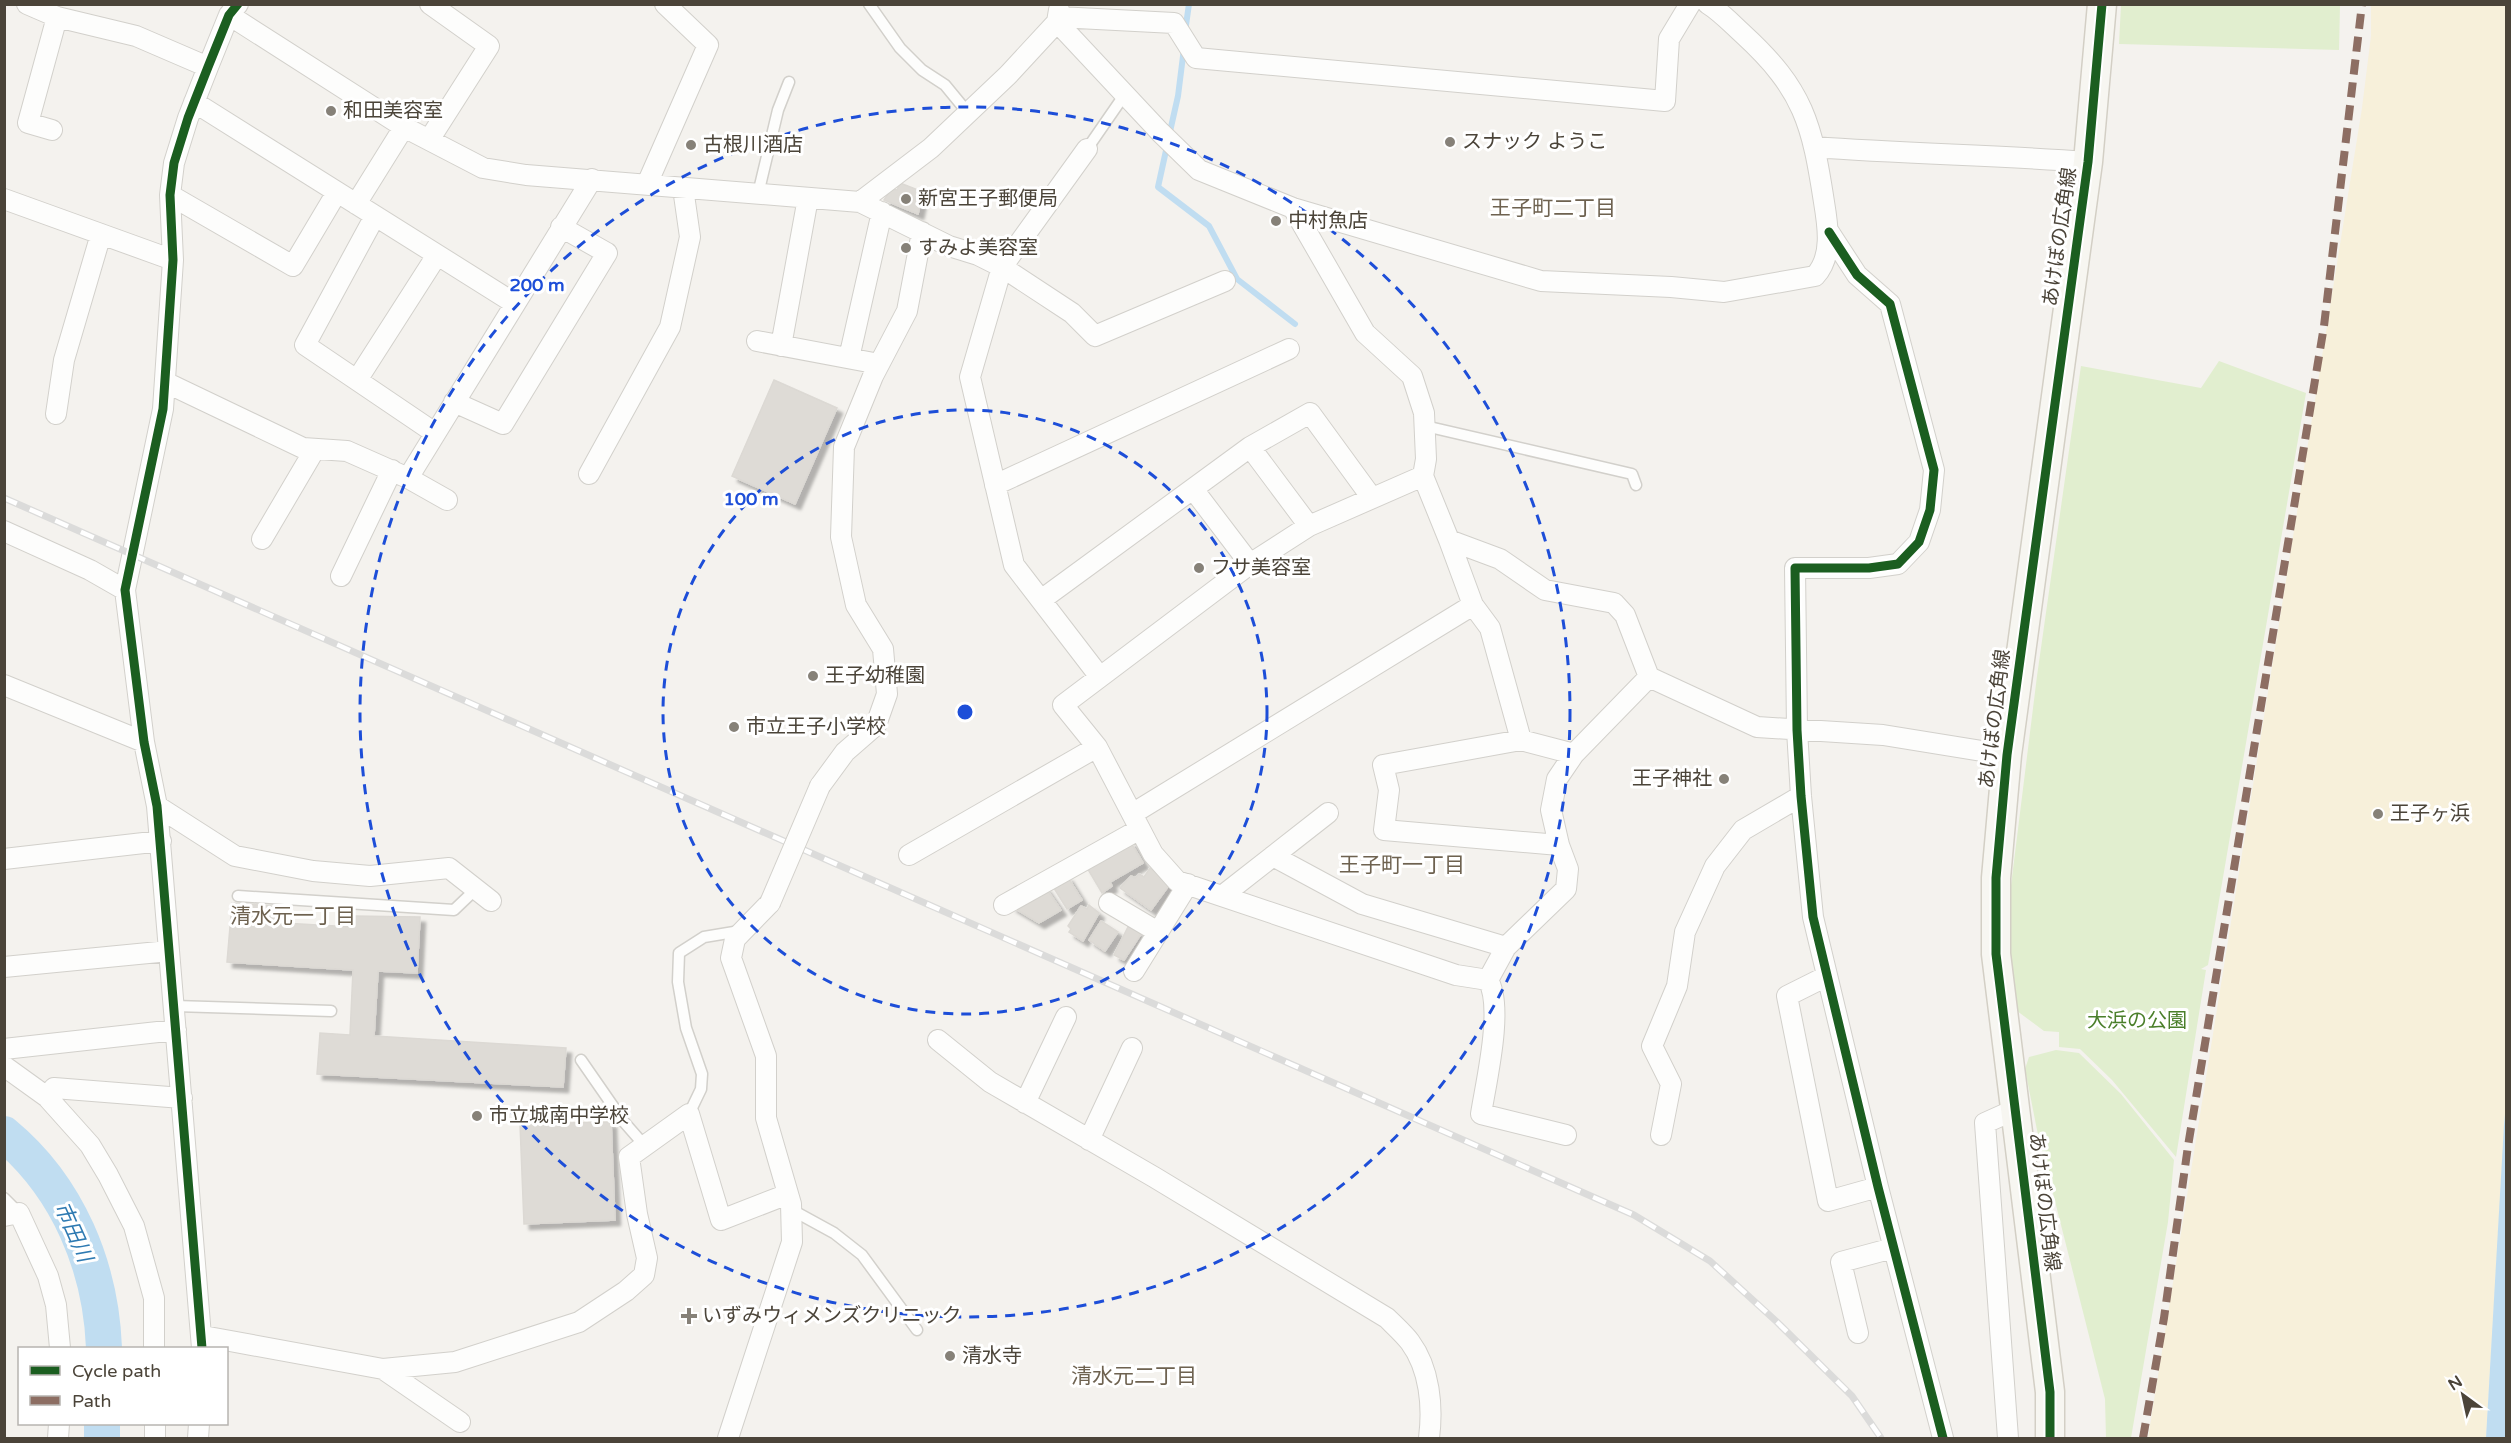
<svg xmlns="http://www.w3.org/2000/svg" width="2511" height="1443" font-family="'Varela Round','Noto Sans JP',sans-serif">
<style>
.green{fill:#e1eecf}
.sand{fill:#f7f0da}
.water{fill:#c0ddf1}
.lines{fill:none;stroke-linecap:round;stroke-linejoin:round}
.stream{stroke:#c0ddf1;stroke-width:6}
.river{stroke:#c0ddf1;stroke-width:36}
.building{fill:#dedbd6;stroke:#dcd9d4;stroke-width:1.5;filter:url(#shadow)}
.service-casing{stroke:#d2d0cb;stroke-width:13}
.minor-casing{stroke:#d2d0cb;stroke-width:22}
.secondary-casing{stroke:#d3cfc5;stroke-width:31}
.service{stroke:#fdfdfc;stroke-width:10}
.minor{stroke:#fdfdfc;stroke-width:20}
.secondary{stroke:#f7f6f1;stroke-width:28}
.rail-casing{stroke:#dbdbda;stroke-width:7}
.rail{stroke:#fff;stroke-width:4.5;stroke-dasharray:14;stroke-linecap:butt}
.minor-bridge-casing{stroke:#d2d0cb;stroke-width:22;stroke-linecap:butt}
.minor-bridge{stroke:#fdfdfc;stroke-width:20}
.quiet{stroke:#8d6e63;stroke-width:8;stroke-dasharray:15 8;stroke-linecap:butt}
.cycleway-casing{stroke:#fff;stroke-width:13}
.cycleway{stroke:#1b5e20;stroke-width:9}
.ring{fill:none;stroke:#1d4ed8;stroke-width:3;stroke-dasharray:10 8}
.poi-dot{fill:#868178;stroke:#fff;stroke-width:2}
.labels{text-anchor:middle;dominant-baseline:central;stroke-width:6;stroke-linejoin:round;paint-order:stroke}
.poi-label{font-size:20px;fill:#4b4439;stroke:#fff;text-anchor:start}
.street-label{font-size:20px;fill:#4b4439;stroke:#fff}
.park-label{font-size:20px;fill:#4a7f2a;stroke:#fff}
.neighbourhood-label{font-size:21px;fill:#6e6250;stroke:#fff}
.water-label{font-size:21px;font-style:italic;fill:#2e7ab2;stroke:#fff}
.centre{fill:#1d4ed8;stroke:#fff;stroke-width:3}
.ring-label{font-size:18px;text-anchor:middle;font-weight:bold;fill:#1d4ed8;stroke:#fff;stroke-width:6;stroke-linejoin:round;paint-order:stroke}
</style>
<defs>
<filter id="shadow"><feDropShadow dx="5.5" dy="5.5" stdDeviation="1.5" flood-color="#0004"/></filter>
</defs>
<rect width="100%" height="100%" fill="#f4f2ee"/>
<!-- green -->
<path class="green" d="M2121 5H2340L2339 50 2119 44Z
M2219 361 2306 393 2208 965 2201 969 2206 970 2176 1157 2112 1080 2080 1049 2059 1047V1032L2044 1031 2009 1005 2000 974 2037 676 2081 366 2201 388Z
M2056 1050 2079 1053 2121 1094 2174 1160 2168 1222 2131 1438H2106L2105 1399 2037 1130 2025 1069 2029 1057Z"/>
<!-- sand -->
<path class="sand" d="M2371 5H2506V1104L2486 1438H2148L2362 108 2371 36Z"/>
<!-- water -->
<path class="water" d="M2506 1104V1438H2486L2504 1125Z"/>
<g class="lines">
<!-- stream -->
<path class="stream" d="M1185 32 1189 4
M1169 136 1178 96 1184 48
M1167 146 1158 187 1209 226 1237 279 1295 324"/>
<!-- river -->
<path class="river" d="M4 1134C68 1187 101 1267 104 1348
M102 1438V1424"/>
</g>
<!-- building -->
<path class="building" d="M900 183 923 192 918 214 884 200 891 189 897 190Z
M774 380 837 408 795 504 732 476Z
M1130 841 1143 863 1110 882 1112 886 1102 893 1086 866Z
M1150 868 1170 884 1151 910 1120 888 1131 876 1135 878 1139 874 1144 877Z
M1067 876 1082 900 1067 909 1052 885Z
M1045 887 1061 910 1039 923 1011 906Z
M232 903 284 907 283 923 353 927 354 916 420 917 417 973 378 971 374 1036 566 1048 563 1087 317 1074 320 1033 350 1035 353 970 227 962Z
M1089 905 1099 913 1083 941 1069 932 1071 929 1068 926 1081 906 1087 909Z
M1101 921 1118 932 1105 951 1089 940Z
M1129 925 1141 934 1124 960 1114 955Z
M611 1122 615 1220 524 1224 520 1124Z"/>
<g class="lines">
<defs>
<path id="service" d="M869 4 900 48 922 70 945 85 968 113
M1087 149 1125 94
M758 194 778 110 789 82
M1425 426 1632 474 1636 485
M238 896 454 910 476 889
M175 1006 331 1011
M581 1060 624 1122 645 1146
M689 1114 701 1089 702 1074 686 1028 678 982 679 953 704 937 740 931
M4 1198 19 1213
M792 1210 834 1233 862 1255 917 1330"/>
<path id="minor" d="M27 4 57 17 136 36 208 67
M229 15 404 127 483 168 526 175 860 202 949 246 978 255 1002 267 1072 313 1095 336 1225 281
M1058 17 1174 23 1196 58 1665 101 1669 39 1690 4
M1057 22 1160 132 1199 170 1293 208 1541 281 1671 287 1724 292 1815 276C1833 257 1828 226 1824 202 1812 124 1804 90 1743 34 1732 24 1721 12 1708 4
M194 102 514 303
M52 130 28 123 57 17
M429 140 489 46 430 4
M1815 147C1906 154 1997 155 2088 162
M1087 149 1002 267 970 377 1014 565 1100 677
M647 184 708 45 665 4
M170 195 293 266 337 192
M4 199 173 260
M860 202 931 148 1008 75 1057 22 1059 10
M356 204 404 127
M1293 208 1365 333 1412 376 1424 413 1426 459 1423 476 1449 540 1500 559 1545 590 1614 603 1625 615 1649 677 1757 727 1883 735 2007 755
M375 216 305 345 435 433
M1829 232 1857 275 1890 304 1934 470 1930 510 1919 542 1898 564 1869 568H1795L1797 730 1801 796 1813 917 1878 1187 1943 1438
M757 341 879 364
M781 346 808 198
M849 358 882 212
M357 380 437 255
M165 382 303 448 347 451 408 478 447 500
M454 402 503 424 607 253 561 227
M56 414 64 360 101 234
M1250 447 1310 413 1372 498
M589 474 670 327 690 237 683 188
M1423 476 1309 526 1250 564 1063 705 1097 747 1153 854 1177 881 1456 975 1488 980
M408 478 592 179
M995 485 1289 349
M1193 489 1250 564
M4 531 90 570 125 590
M262 539 315 449
M1449 540 1473 605 1490 628 1521 740
M341 576 392 470
M1041 600 1250 447 1309 526
M4 685 144 742
M820 786 845 752 876 725 887 694 883 649 856 605 841 537 844 447 873 376 907 311 922 232
M157 806 235 856 313 871 370 876 449 868 491 901
M1132 814 1473 605
M1559 845 1384 830 1389 790 1383 765 1521 740 1574 754
M909 855 1097 747
M1273 856 1362 904 1506 947
M4 859 161 841
M1222 896 1328 813
M1109 903 1158 932
M1004 905 1140 829
M4 967 169 951
M1134 971 1188 884
M1827 976 1787 996 1828 1201 1878 1187
M1488 980 1506 947 1566 889 1568 869 1559 845 1551 810 1557 779 1574 754 1649 677
M1488 980C1504 1007 1486 1082 1481 1114L1566 1135
M938 1040 990 1082 1154 1177 1387 1318C1395 1326 1404 1334 1410 1342 1430 1369 1433 1407 1429 1438
M4 1049 176 1030
M4 1066 47 1097 90 1145 108 1175 134 1226 154 1298V1348
M47 1097 54 1088 182 1098
M1025 1103 1066 1017
M1661 1135 1671 1084 1652 1046 1677 986 1685 932 1715 866 1743 830 1801 796
M1089 1140 1132 1048
M4 1216 19 1213 48 1276 56 1305 60 1348
M1858 1333 1841 1262 1893 1248
M203 1336 383 1369 455 1362 579 1322 626 1291 644 1275 647 1258 637 1214 629 1157 689 1114 721 1220 788 1194
M202 1348 157 806 144 742 125 590 163 409 173 260 170 195 174 163 188 118 208 67 229 15 238 4
M383 1369 460 1422
M155 1424V1438
M58 1438 59 1424
M198 1438 199 1424
M728 1438 792 1242 791 1204 766 1118V1056L731 958 735 939 770 903
M2008 1438 1985 1123 2014 1110"/>
<path id="secondary" d="M2050 1438V1392L1996 954V878L2007 755 2088 162 2102 4"/>
</defs>
<!-- service casing -->
<use href="#service" class="service-casing"/>
<!-- minor casing -->
<use href="#minor" class="minor-casing"/>
<!-- secondary casing -->
<use href="#secondary" class="secondary-casing"/>
<!-- service -->
<use href="#service" class="service"/>
<!-- minor -->
<use href="#minor" class="minor"/>
<!-- secondary -->
<use href="#secondary" class="secondary"/>
<defs>
<path id="rail" d="M4 498 1634 1215 1710 1261 1777 1322 1852 1396 1881 1438"/>
</defs>
<!-- rail casing -->
<use href="#rail" class="rail-casing"/>
<!-- rail -->
<use href="#rail" class="rail"/>
<defs>
<path id="minor-bridge" d="M770 903 820 786"/>
</defs>
<!-- minor-bridge casing -->
<use href="#minor-bridge" class="minor-bridge-casing"/>
<!-- minor-bridge -->
<use href="#minor-bridge" class="minor-bridge"/>
<!-- quiet -->
<path class="quiet" d="M2143 1438 2164 1318 2188 1146 2324 326 2362 4"/>
<defs>
<path id="cycleway" d="M1829 232 1857 275 1890 304 1934 470 1930 510 1919 542 1898 564 1869 568H1795L1797 730 1801 796 1813 917 1878 1187 1943 1438
M202 1348 157 806 144 742 125 590 163 409 173 260 170 195 174 163 188 118 208 67 229 15 238 4
M2050 1438V1392L1996 954V878L2007 755 2088 162 2102 4"/>
</defs>
<!-- cycleway casing -->
<use href="#cycleway" class="cycleway-casing"/>
<!-- cycleway -->
<use href="#cycleway" class="cycleway"/>
</g>
<!-- distance rings -->
<g class="ring">
<circle cx="965" cy="712" r="302"/>
<circle cx="965" cy="712" r="605"/>
</g>
<!-- markers -->
<g class="poi-dot">
<circle cx="331" cy="111" r="6"/>
<circle cx="1450" cy="142" r="6"/>
<circle cx="691" cy="145" r="6"/>
<circle cx="906" cy="199" r="6"/>
<circle cx="1276" cy="221" r="6"/>
<circle cx="906" cy="248" r="6"/>
<circle cx="1199" cy="568" r="6"/>
<circle cx="813" cy="676" r="6"/>
<circle cx="734" cy="727" r="6"/>
<circle cx="1724" cy="779" r="6"/>
<circle cx="2378" cy="814" r="6"/>
<circle cx="477" cy="1116" r="6"/>
<path d="M686 1307h6v6h6v6h-6v6h-6v-6h-6v-6h6z"/>
<circle cx="950" cy="1356" r="6"/>
</g>
<g class="labels">
<!-- poi labels -->
<g class="poi-label">
<text x="343" y="111">和田美容室</text>
<text x="1462" y="142">スナック ようこ</text>
<text x="703" y="145">古根川酒店</text>
<text x="918" y="199">新宮王子郵便局</text>
<text x="1288" y="221">中村魚店</text>
<text x="918" y="248">すみよ美容室</text>
<text x="1211" y="568">フサ美容室</text>
<text x="825" y="676">王子幼稚園</text>
<text x="746" y="727">市立王子小学校</text>
<text x="1712" y="779" text-anchor="end">王子神社</text>
<text x="2390" y="814">王子ヶ浜</text>
<text x="489" y="1116">市立城南中学校</text>
<text x="702" y="1316">いずみウィメンズクリニック</text>
<text x="962" y="1356">清水寺</text>
</g>
<!-- street labels -->
<g class="street-label">
<text transform="translate(2060 237) rotate(-82)">あけぼの広角線</text>
<text transform="translate(1995 719) rotate(-83)">あけぼの広角線</text>
<text transform="translate(2044 1202) rotate(83)">あけぼの広角線</text>
</g>
<!-- park labels -->
<g class="park-label">
<text x="2137" y="1021">大浜の公園</text>
</g>
<!-- neighbourhood labels -->
<g class="neighbourhood-label">
<text x="1553" y="208">王子町二丁目</text>
<text x="1402" y="865">王子町一丁目</text>
<text x="293" y="916">清水元一丁目</text>
<text x="1134" y="1376">清水元二丁目</text>
</g>
<!-- water labels -->
<g class="water-label">
<text transform="translate(73 1232) rotate(66)">市田川</text>
</g>
</g>
<circle cx="965" cy="712" r="9" class="centre"/>
<g class="ring-label">
<text x="537" y="291">200 m</text>
<text x="751" y="505">100 m</text>
</g>
<!-- border -->
<rect width="2511" height="1443" fill="none" stroke="#4b4439" stroke-width="12"/>
<!-- legend -->
<rect x="18" y="1347" width="210" height="78" fill="#ffffff" stroke="#b7b4b0" stroke-width="1.5"/>
<rect x="30" y="1366" width="30" height="9" fill="#1b5e20" stroke="#b7b4b0" stroke-width="1.5"/>
<text x="72" y="1377" font-size="18" fill="#4b4439">Cycle path</text>
<rect x="30" y="1396" width="30" height="9" fill="#8d6e63" stroke="#b7b4b0" stroke-width="1.5"/>
<text x="72" y="1407" font-size="18" fill="#4b4439">Path</text>
<!-- north arrow -->
<g transform="translate(2463 1395) rotate(327)" stroke="#ffffff" stroke-width="4.5" paint-order="stroke">
<path d="M0-4.5L10 22L0 15L-10 22Z" fill="#4b4439"/>
<text y="-9" font-size="16" font-weight="bold" text-anchor="middle" fill="#4b4439">N</text>
</g>
</svg>
